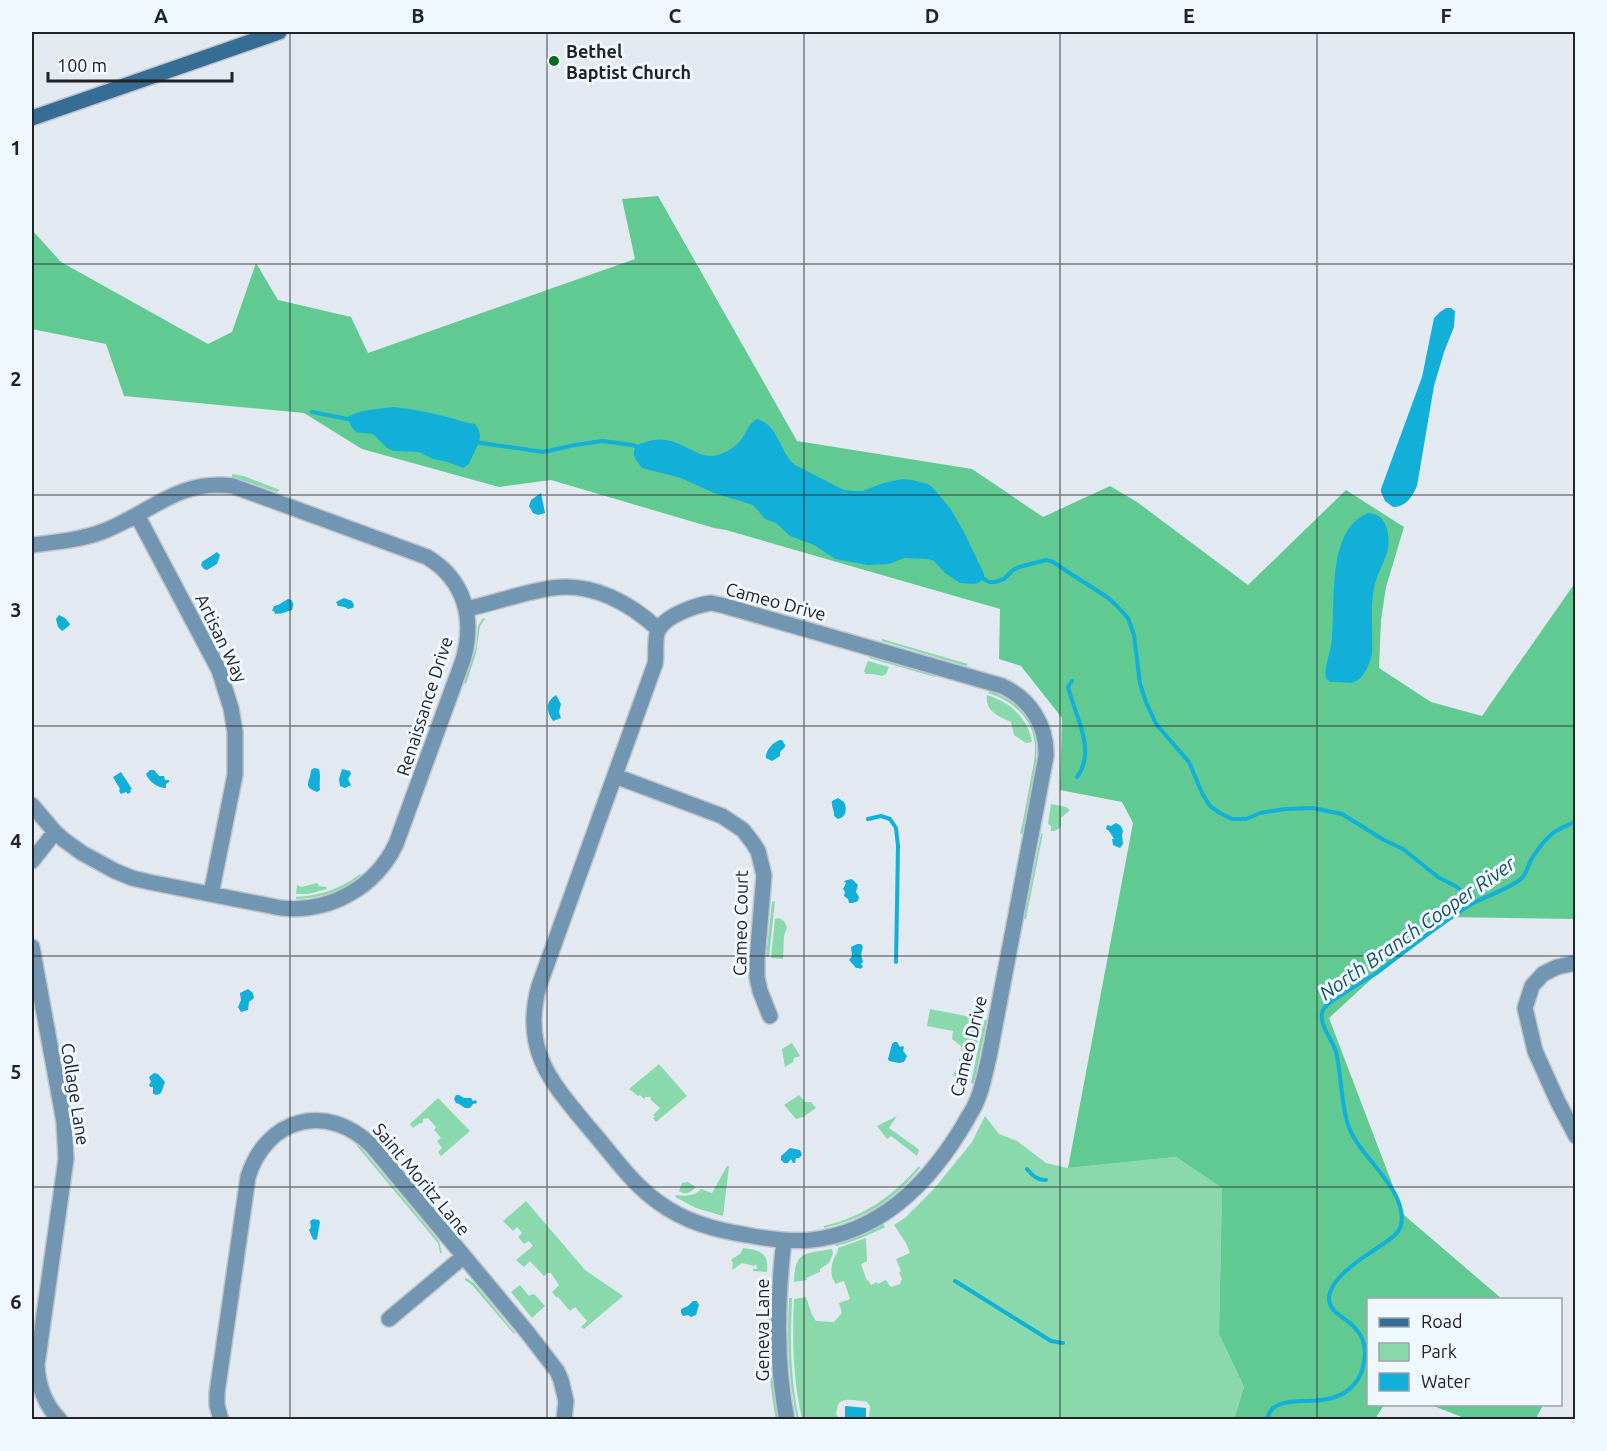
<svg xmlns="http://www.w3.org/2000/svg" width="1607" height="1451" font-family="Ubuntu,sans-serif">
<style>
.green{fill:#89d9ac}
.forest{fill:#61ca93}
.water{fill:#12b0d8}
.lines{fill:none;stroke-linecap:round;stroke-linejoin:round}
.stream{stroke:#12b0d8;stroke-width:4}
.street-casing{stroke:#bfc5cc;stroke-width:18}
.secondary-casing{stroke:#bfc5cc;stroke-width:18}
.street{stroke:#7296b2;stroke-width:15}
.secondary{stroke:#356d95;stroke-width:15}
.grid{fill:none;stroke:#212326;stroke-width:1.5;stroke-opacity:0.55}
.poi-dot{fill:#066c19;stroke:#eff7ff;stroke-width:2}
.labels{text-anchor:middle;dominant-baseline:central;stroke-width:6;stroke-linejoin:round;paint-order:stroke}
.poi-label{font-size:18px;font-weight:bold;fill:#212326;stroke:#eff7ff;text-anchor:start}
.street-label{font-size:18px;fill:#212326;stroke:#eff7ff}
.water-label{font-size:20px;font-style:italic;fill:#185061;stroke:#eff7ff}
.neatline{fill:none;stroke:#212326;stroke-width:2}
.grid-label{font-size:20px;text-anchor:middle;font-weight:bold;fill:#212326}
</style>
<rect width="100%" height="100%" fill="#e2e9f1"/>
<!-- green -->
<path class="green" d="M232 474 244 476 280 490 277 492 232 477Z
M483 618 485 619 480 626 476 653 466 684 464 683 476 647 478 626Z
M882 639 968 664 966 666 882 641Z
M871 656 936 675 935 677 869 658Z
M868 661 889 667 886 674 882 676 873 674H866L864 671Z
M990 691C1039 710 1041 737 1033 783 1030 800 1026 817 1023 833L1020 834C1024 817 1027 800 1030 783 1032 772 1035 761 1035 750 1036 721 1014 701 988 693Z
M987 695C1010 702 1028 718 1032 742L1026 743 1014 735 1011 722C998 716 985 711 987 695Z
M1051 804 1066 807 1070 810 1061 818V827L1055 831H1051V826L1048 824Z
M1043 833 1026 919H1024L1041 834Z
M360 874 361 875C343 892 319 898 296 899V897C319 896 341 889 360 874Z
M317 883 319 886 326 887 327 889 308 894H296L297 885 302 887Z
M775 901 769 957H766L772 902Z
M779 918 784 921 787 927 784 936 783 959 771 958 775 919Z
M930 1009 982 1019 969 1083 956 1078 953 1074 961 1066 959 1060 962 1052 961 1046 952 1039 953 1031 927 1026Z
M984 1020H987L974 1084 971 1083Z
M792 1043 800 1056 794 1058 793 1062 785 1067 782 1049Z
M659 1064 687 1096 656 1122 653 1118 655 1117 653 1115 660 1108 651 1100V1097H646L644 1099 640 1095 638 1096 629 1089Z
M799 1095 805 1102H811L816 1108 803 1117 796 1119 784 1105Z
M438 1098 470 1131 441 1156 438 1152 442 1148 437 1141 441 1138 434 1130 436 1127 428 1118 423 1119V1122L421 1124 420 1123 413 1128 410 1124Z
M897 1116 889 1128 917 1148 919 1150 917 1156 891 1136 887 1139 877 1126Z
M985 1116 999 1134 1017 1141 1046 1163 1068 1168 1176 1157 1222 1188 1219 1334 1244 1387 1234 1419H869L870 1406 867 1402C857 1401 838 1395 837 1409 836 1416 836 1414 840 1419L834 1417 831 1419H802C793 1379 792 1340 794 1299L806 1297 812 1315 816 1321 834 1322 842 1313 839 1303 850 1299 844 1281 835 1284 834 1280H833C831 1274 831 1267 833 1261 835 1255 838 1254 838 1248L866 1238 867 1261 861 1264 867 1281 868 1280 871 1285 877 1282 878 1284 886 1280 889 1285 891 1287 900 1284 902 1279 899 1273 901 1271 896 1259 910 1253 906 1243 894 1225 905 1218 933 1190 972 1142Z
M358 1144 439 1241 442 1253H440L438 1243 357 1146Z
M727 1166H729L723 1216 696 1208 675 1197 676 1195C686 1196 694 1197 701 1189L712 1193Z
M919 1166 920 1168C892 1201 867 1218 824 1228V1226C863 1217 893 1196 919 1166Z
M688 1182 696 1187C691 1192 686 1196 679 1191L682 1183Z
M526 1201 585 1270 623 1296 584 1329 581 1327 587 1321 575 1307 570 1311 558 1297 557 1298 552 1292 559 1285 551 1273H548L544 1276 530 1261 524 1267 516 1260 533 1246 529 1241 524 1244 518 1237 522 1233 517 1227 513 1231 503 1221Z
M883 1224 885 1227C869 1235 853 1242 836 1246L835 1244 856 1237Z
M743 1248C760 1250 769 1253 767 1272L753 1271V1269H757L756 1264 754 1266 742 1263 732 1270 733 1262 731 1261 732 1259 740 1254Z
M832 1249 833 1254 829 1263 820 1269V1272L806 1278 807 1280 794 1282C795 1250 805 1254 832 1249Z
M465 1278 468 1279 474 1283 515 1333 514 1334 472 1285 465 1280Z
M520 1285 529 1296 532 1294 535 1295 545 1306 532 1318 511 1292Z
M769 1287 772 1288C771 1334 770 1373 779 1419H776C767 1375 768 1332 769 1287Z
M789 1298H792C790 1342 790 1376 799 1419H797C788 1379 787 1339 789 1298Z"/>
<!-- forest -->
<path class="forest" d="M658 196 797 441 972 469 1043 517 1110 486 1137 502 1248 585 1346 490 1404 527 1386 587 1381 620 1379 668 1431 702 1482 716 1575 583V919L1439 917 1329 1018 1404 1215 1502 1299 1368 1300V1404L1384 1405 1375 1419H1234L1244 1387 1219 1334 1222 1188 1176 1157 1068 1168 1133 823 1122 802 1060 790 1062 718 1021 666 999 659 1000 609 726 530 714 528 551 480 499 487 362 449 304 413 124 396 106 344 32 329V230L61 262 208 344 232 332 256 263 278 300 351 317 368 353 635 259 622 199Z
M1431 1405H1543L1535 1420 1467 1419Z"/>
<!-- water -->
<path class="water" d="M1446 308H1451L1455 311 1454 327 1444 352 1434 386 1417 486C1412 497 1406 507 1393 507L1385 501 1381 492V489L1422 377 1434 318 1440 312Z
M393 407C412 409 433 413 451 418 459 420 466 423 475 424 487 438 474 449 469 464L463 468 448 462 433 459 419 452 394 451 387 448 373 434C359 432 354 436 348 419L349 416 362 411Z
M757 419C778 424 780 453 795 465L844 490 854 491H863L883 483 903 479 912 480 928 484 933 488 950 508 964 532 984 574V579L978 583 973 584 960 583 945 573 934 561 928 559 904 558 889 564 868 565 835 559 814 545 790 536 776 523 765 519 753 505 714 493 681 478 642 468C639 464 633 458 634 452 634 447 638 444 643 443 677 429 695 462 717 455 727 453 738 445 743 437 748 430 749 423 757 419Z
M541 493 545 513 538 515 533 513 529 506 531 500Z
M1368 513C1388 513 1391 538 1387 553 1383 565 1376 576 1374 588 1370 609 1373 632 1372 654 1369 666 1363 682 1349 683 1346 683 1342 682 1339 682 1332 682 1330 683 1326 678 1324 668 1329 657 1331 646 1337 608 1324 531 1368 513Z
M217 552 220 555 217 564 207 570 204 569 201 565 202 562C206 559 213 555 217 552Z
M344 598 352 601 354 605 353 608 348 609 345 607 338 606 336 602Z
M288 599C295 600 293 607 292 610 288 611 282 614 275 614L274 611H272L274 606 278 605Z
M59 615 65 618 70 624 69 626 62 631 58 627 56 619Z
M556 695 561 704 559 712 561 718 553 721C546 711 545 702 556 695Z
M780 740H782L785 745V747L780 752V756L772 761 766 758C765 751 773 742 780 740Z
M314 768 319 769C321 777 319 783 320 790L317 792C302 786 310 783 311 770Z
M342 769 350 771 351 774 348 779 351 785 345 788 340 786 339 779Z
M150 770H154L159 776H164L165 780H169V782L166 784V788C158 788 149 782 146 774Z
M121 772 132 789 130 790 131 792 128 794 126 792 121 794 119 791 120 789 113 777Z
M838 798 844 802C847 808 847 817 838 819L834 816C835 811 831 807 832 801Z
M1116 823 1121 826 1123 831 1122 835 1123 844 1120 848 1113 845 1112 839H1114L1109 831 1106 829 1107 825 1111 826Z
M851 879 853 880 858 885 856 892 859 897 858 901 853 903H849L848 899 844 896 845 892 843 889 846 883 844 881Z
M857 944H861L863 947 861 954 863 962 861 964 863 967 860 969 859 968H856L849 960 852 956 851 947Z
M248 989 253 993 254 998 249 1002 248 1010 241 1012 238 1007 241 1000 240 993Z
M894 1042H897L900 1047 902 1046 904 1047 903 1051 907 1056 904 1062 899 1063 889 1061 888 1059 892 1044Z
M154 1073 158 1074 165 1082 161 1093 157 1095 153 1094V1087H150L149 1085 151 1082 149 1077Z
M456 1095H459L464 1098H471L473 1101 476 1100 477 1103 473 1104 470 1108H465L459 1104 456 1103 454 1099Z
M790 1148 800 1150 802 1155 799 1158H796L795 1163H793L791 1159 788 1163H784L781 1160V1156Z
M313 1219 319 1220 320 1222 317 1239 315 1240 313 1239 309 1230 311 1227 310 1221Z
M693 1301H697L699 1305 696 1315 691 1317 688 1315 683 1316 681 1313V1309L688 1306Z
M846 1406 866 1408V1417H845V1407Z"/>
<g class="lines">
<!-- stream -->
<path class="stream" d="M312 412 353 420
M475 442 543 452 575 445 603 441 632 445 639 447
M979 576 989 582H995L1004 579 1013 570 1019 567 1046 560 1053 562 1068 572 1107 597 1117 606 1128 618 1134 635 1140 684 1146 702 1156 724 1189 762 1202 793 1210 806 1220 813 1232 819H1246L1260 813 1285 809 1313 808 1342 814 1384 840 1403 849 1438 877 1457 887 1475 902
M1072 681 1068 687C1075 715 1097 751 1077 777
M868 819 881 816 890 819 896 828 898 846 896 962
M1027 1169C1033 1176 1037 1180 1046 1180
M955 1281 1051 1341 1063 1343
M1266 1420C1268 1416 1270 1411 1273 1408 1289 1395 1323 1408 1347 1391 1366 1377 1372 1344 1354 1327 1345 1317 1328 1312 1329 1297 1331 1276 1367 1255 1383 1244 1390 1239 1399 1234 1401 1225 1408 1193 1366 1161 1353 1136 1341 1116 1342 1076 1336 1052 1333 1040 1317 1023 1323 1010 1327 1001 1367 980 1378 972 1408 949 1438 925 1470 905 1483 897 1512 888 1522 878 1527 873 1528 865 1532 858 1538 849 1546 837 1556 831 1562 827 1569 825 1576 821"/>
<defs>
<path id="street" d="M137 515 219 670 231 708 235 732V775L211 894
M32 545C56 542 81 540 104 531 151 513 177 479 233 486L427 557C465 580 475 619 463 660L396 844C375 888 329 913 281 908L149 882 132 878 115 871 82 853 64 840 55 832 32 805
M711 603 725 606 1002 686C1030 699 1047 725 1046 756 1032 831 1018 904 1004 978 999 1005 994 1031 989 1057 984 1077 981 1097 970 1114 936 1175 885 1232 811 1240 790 1242 768 1239 747 1235 715 1230 685 1222 658 1202 631 1183 612 1154 590 1129 552 1083 521 1051 539 986L655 664C657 654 654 639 658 631 664 616 696 605 711 603Z
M466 609C495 603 523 592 552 588 592 582 630 603 658 629
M615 776 722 816 743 830 753 843 758 851 764 875 757 960V977L760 991 770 1016
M32 861 55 832
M32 947 64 1122 66 1159 37 1365C38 1386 44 1404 60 1420
M1576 963 1557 967 1543 974 1532 986 1525 1008 1535 1051 1558 1102 1576 1136
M784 1240C777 1300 775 1360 787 1420
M389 1319 463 1257
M221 1420 217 1405V1393L248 1177C266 1118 327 1101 372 1146L527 1332 557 1371 561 1380 566 1401 564 1420"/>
<path id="secondary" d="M32 118 279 32"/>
</defs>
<!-- street casing -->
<use href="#street" class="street-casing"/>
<!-- secondary casing -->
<use href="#secondary" class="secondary-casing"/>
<!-- street -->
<use href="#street" class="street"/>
<!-- secondary -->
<use href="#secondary" class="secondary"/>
</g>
<!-- grid -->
<path class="grid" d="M290 32V1420M547 32V1420M804 32V1420M1060 32V1420M1317 32V1420M32 264H1576M32 495H1576M32 726H1576M32 956H1576M32 1187H1576"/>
<!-- markers -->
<circle class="poi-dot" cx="554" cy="61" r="6"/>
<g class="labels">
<!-- poi labels -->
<g class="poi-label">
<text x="566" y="51">Bethel<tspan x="566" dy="21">Baptist Church</tspan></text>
</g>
<!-- street labels -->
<g class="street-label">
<text transform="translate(776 601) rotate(15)">Cameo Drive</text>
<text transform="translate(222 638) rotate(64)">Artisan Way</text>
<text transform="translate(424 706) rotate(-72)">Renaissance Drive</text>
<text transform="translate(740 923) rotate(-89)">Cameo Court</text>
<text transform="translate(968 1046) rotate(-76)">Cameo Drive</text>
<text transform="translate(76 1094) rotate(81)">Collage Lane</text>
<text transform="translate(422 1179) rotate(50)">Saint Moritz Lane</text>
<text transform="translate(762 1330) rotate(-90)">Geneva Lane</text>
</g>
<!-- water labels -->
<g class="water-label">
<text transform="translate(1417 928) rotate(-35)">North Branch Cooper River</text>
</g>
</g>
<!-- border -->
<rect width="1607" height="1451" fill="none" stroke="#eff7ff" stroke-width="66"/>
<!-- legend -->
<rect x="1367" y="1298" width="195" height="108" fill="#eff7ff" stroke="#9da2a8" stroke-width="1.5"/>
<rect x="1379" y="1318" width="30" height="9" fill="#356d95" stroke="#9da2a8" stroke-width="1.5"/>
<text x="1421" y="1328" font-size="18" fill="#212326">Road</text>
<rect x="1379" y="1343" width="30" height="18" fill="#89d9ac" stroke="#9da2a8" stroke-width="1.5"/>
<text x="1421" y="1358" font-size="18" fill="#212326">Park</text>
<rect x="1379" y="1373" width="30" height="18" fill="#12b0d8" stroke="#9da2a8" stroke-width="1.5"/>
<text x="1421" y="1388" font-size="18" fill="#212326">Water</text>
<!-- scale -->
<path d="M48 72v9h184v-9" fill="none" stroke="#212326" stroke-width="3"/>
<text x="57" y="72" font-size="18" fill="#212326" stroke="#eff7ff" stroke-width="4.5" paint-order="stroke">100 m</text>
<rect x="33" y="33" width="1541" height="1385" class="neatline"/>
<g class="grid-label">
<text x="161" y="23">A</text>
<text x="418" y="23">B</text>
<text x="675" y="23">C</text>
<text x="932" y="23">D</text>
<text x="1189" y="23">E</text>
<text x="1446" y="23">F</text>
<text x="16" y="155">1</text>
<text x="16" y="386">2</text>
<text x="16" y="617">3</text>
<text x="16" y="848">4</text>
<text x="16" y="1079">5</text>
<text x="16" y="1309">6</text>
</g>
</svg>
